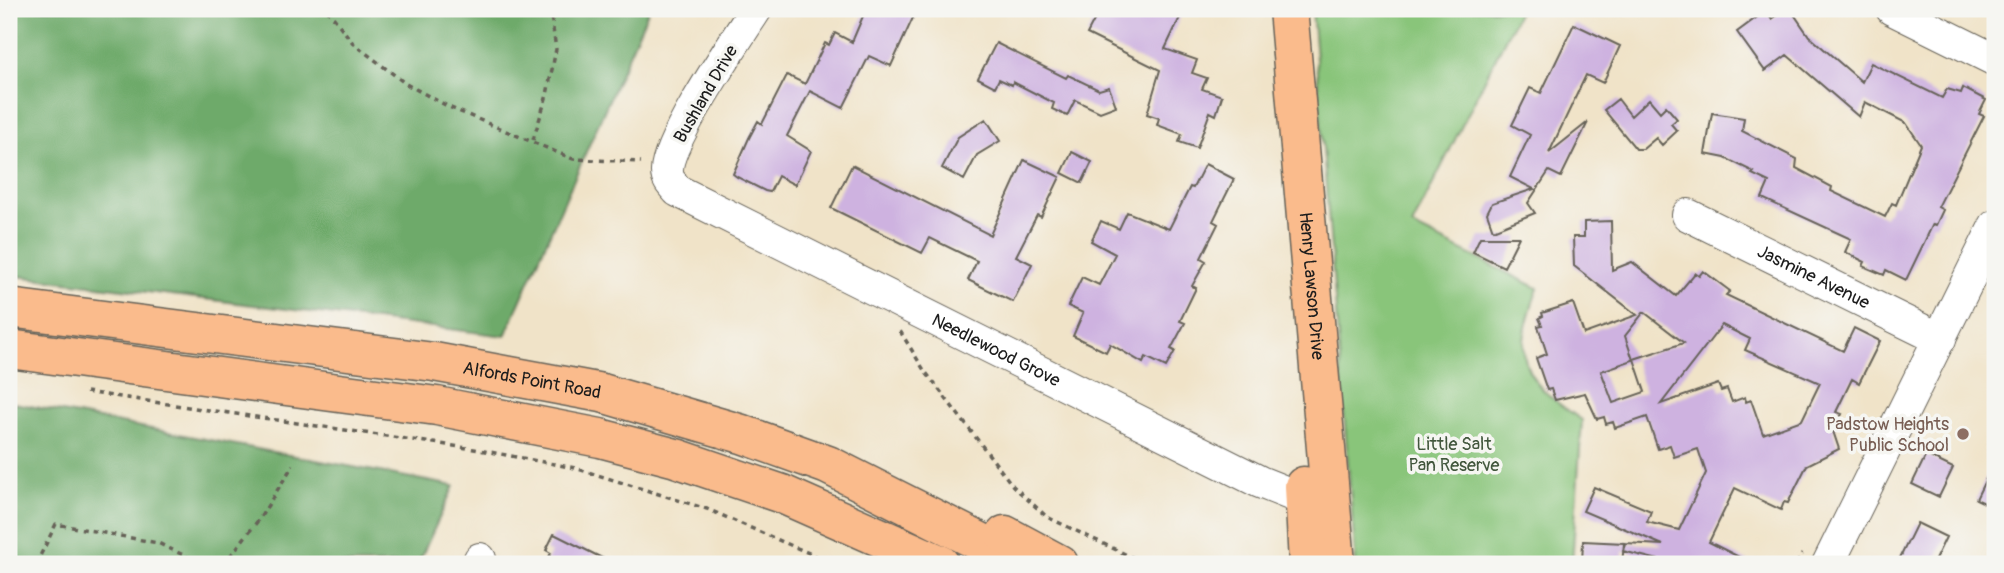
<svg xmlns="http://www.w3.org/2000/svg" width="2004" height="573" font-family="Pangolin,sans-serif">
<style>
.green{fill:#89c57a;stroke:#52704b;stroke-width:2}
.forest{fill:#6eaa6a;stroke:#456343;stroke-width:2}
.building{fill:#ceb2e0;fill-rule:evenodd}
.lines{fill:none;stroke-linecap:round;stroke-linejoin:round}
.minor-casing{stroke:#666258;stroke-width:34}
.major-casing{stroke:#666258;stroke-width:41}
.highway-casing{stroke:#666258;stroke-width:41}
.path{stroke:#666258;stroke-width:3.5;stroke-dasharray:5 5;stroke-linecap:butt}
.minor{stroke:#fff;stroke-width:32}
.major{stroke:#fabb8c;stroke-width:38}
.highway{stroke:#fabb8c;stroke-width:38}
.education-dot{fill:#8d6e63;stroke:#f6f6f2;stroke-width:2.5}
.labels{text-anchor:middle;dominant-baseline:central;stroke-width:7;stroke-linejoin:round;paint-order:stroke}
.street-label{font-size:18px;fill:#1c1c1c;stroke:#f6f6f2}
.education-label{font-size:18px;fill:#785e54;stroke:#f6f6f2;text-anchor:end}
.park-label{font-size:18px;fill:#42573d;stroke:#f6f6f2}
</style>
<rect width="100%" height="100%" fill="#f6f6f2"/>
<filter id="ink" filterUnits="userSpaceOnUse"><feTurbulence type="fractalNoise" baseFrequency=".0143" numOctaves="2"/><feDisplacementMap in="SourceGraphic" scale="14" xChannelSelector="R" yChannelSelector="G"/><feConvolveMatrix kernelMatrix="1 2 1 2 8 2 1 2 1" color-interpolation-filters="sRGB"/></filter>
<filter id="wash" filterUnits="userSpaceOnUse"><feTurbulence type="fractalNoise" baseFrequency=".00686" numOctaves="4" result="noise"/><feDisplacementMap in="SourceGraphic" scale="28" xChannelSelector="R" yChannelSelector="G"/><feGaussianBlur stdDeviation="1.57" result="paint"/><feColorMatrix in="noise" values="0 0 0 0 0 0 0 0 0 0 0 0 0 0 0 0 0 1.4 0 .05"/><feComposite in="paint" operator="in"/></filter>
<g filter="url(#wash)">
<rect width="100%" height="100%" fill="#f0e3c8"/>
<!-- green -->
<path class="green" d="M1312 9H1520L1412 226 1538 288C1512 359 1519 378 1582 420L1572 564H1356Z"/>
<!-- forest -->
<path class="forest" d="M9 9H649L505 336 9 275Z
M9 402 454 486 418 564H9Z"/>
<g id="blocks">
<!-- building -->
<path class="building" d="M866 9H917L891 66 869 56 843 108 810 91 787 136 811 151 795 185 778 176 770 192 765 191 737 177 733 174 749 138 758 121 762 124 787 75 805 84 825 43 829 45 835 33 852 42Z
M1100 9H1184L1165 49 1197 60 1192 73 1207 78 1202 89 1222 96 1216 115 1210 112 1197 148 1179 142 1182 134 1157 125 1159 118 1147 114 1160 70 1087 34Z
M1784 10 1787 13 1791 10 1809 36 1862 82 1871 63 1942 98 1947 89 1961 93 1963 88 1986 100 1979 114 1984 116 1938 207 1943 210 1936 225 1933 224 1906 280 1886 270 1884 275 1863 266 1865 262 1845 252 1851 239 1762 198 1769 182 1752 174 1754 172 1725 158 1705 154 1712 113 1744 118 1742 131 1797 159 1796 168 1832 187 1831 191 1885 217 1892 203 1896 205 1921 145 1906 123 1865 102 1859 117 1787 55 1765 71 1737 32 1760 15 1768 13 1772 19Z
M1574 24 1620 46 1603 83 1586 75 1549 153 1588 122 1561 177 1549 171 1528 203 1535 213 1493 230 1487 213 1492 203 1534 189 1510 177 1530 135 1512 125 1530 88 1541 93Z
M996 43 1066 78 1068 75 1099 90 1109 87 1116 106 1100 112 1075 100 1067 116 1052 109 1054 103 1013 82 1012 85 999 79 995 87 978 78Z
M1618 99 1631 116 1649 99 1660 112 1666 106 1677 119 1671 124 1677 131 1662 145 1656 138 1643 149H1636L1604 110Z
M986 119 1000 141 977 155 964 180 942 168 958 137Z
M1072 152 1092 162 1082 183 1062 173Z
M1024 160 1060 177 1041 217 1037 215 1016 256 1032 264 1013 302 968 280 977 261 930 238 922 253 831 208 852 165 990 235Z
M1205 164 1234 179 1213 221 1218 224 1201 258 1206 261 1192 286 1196 288 1180 321 1185 323 1171 349 1175 351 1166 367 1146 357 1143 363 1110 344 1106 352 1073 336 1083 313 1068 306 1082 277 1099 285 1115 254 1091 241 1101 221 1119 229 1127 212 1169 229 1190 187 1193 188Z
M1611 221 1612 270 1632 262 1676 296 1695 273 1699 276 1703 271 1730 291 1726 295 1843 351 1854 328 1880 341 1859 383 1852 379 1836 412 1842 414 1833 431 1839 449 1807 465 1788 503 1784 502 1781 510 1735 488 1709 542 1753 564H1674L1623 551 1625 543 1663 545 1583 511 1594 487 1651 511 1647 522 1679 530 1706 473 1698 449 1674 457 1670 445 1658 449 1647 417 1615 428 1613 422 1606 424 1604 417 1597 419 1585 393 1555 400 1551 389 1547 390 1536 358 1547 354 1538 326 1542 325 1539 318 1543 316 1542 313 1573 303 1584 334 1637 315 1574 266 1573 237H1584V222ZM1644 312 1684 343 1634 359 1645 392 1613 403 1601 371 1633 360 1625 336ZM1722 325 1750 339 1745 350 1820 383 1802 420 1763 434 1751 400 1746 402 1745 397 1732 402 1727 389 1721 391 1718 384 1661 404Z
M1480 237H1519L1504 267 1473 252Z
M1926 455 1953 468 1939 497 1912 484Z
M1995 460V508L1976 499Z
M1917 523 1946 537 1933 564H1897Z
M554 534 614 564H545L551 553 546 550Z
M1583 541 1624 543 1622 564H1582Z"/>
</g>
</g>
<g filter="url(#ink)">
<use href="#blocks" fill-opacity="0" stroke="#666258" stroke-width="2"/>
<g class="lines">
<defs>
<g id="minor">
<path id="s1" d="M756 9C738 37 665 144 667 172 667 180 673 185 678 191L1260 482 1305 500 1326 499"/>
<path d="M1892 9 1995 60"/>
<path id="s2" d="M1688 215 1940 339"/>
<path d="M478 564 480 559"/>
<path d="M1828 564 1995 226"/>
</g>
<g id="major">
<path id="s3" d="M1288 9 1336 564"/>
<path d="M1304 486 1308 564"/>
</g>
<g id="highway">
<path id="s4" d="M9 308 434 362 602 393 742 434 828 465 1024 564"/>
<path d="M9 349 437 406 600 438 676 458 782 494 940 564"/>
<path d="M1005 535 1059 564"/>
</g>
</defs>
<!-- minor casing -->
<use href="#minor" class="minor-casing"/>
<!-- major casing -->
<use href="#major" class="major-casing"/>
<!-- highway casing -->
<use href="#highway" class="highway-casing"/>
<!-- path -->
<path class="path" d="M327 9 353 43 406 84 451 108 573 159 641 162
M533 140 547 95 556 49 550 9
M900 331 924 370 1013 486 1047 517 1146 564
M86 392 474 449 575 468 707 509 834 564
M36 564 56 524 158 543 202 564
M224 564 260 518 293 465
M1797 564 1802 554"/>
<!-- minor -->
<use href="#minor" class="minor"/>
<!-- major -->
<use href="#major" class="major"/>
<!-- highway -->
<use href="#highway" class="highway"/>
</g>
</g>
<!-- markers -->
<circle class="education-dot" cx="1963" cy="434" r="7"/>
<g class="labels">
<!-- street labels -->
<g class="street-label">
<text transform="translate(706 94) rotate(-60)">Bushland Drive</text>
<text stroke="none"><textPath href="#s2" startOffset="140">Jasmine Avenue</textPath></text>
<text stroke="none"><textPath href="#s3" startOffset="278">Henry Lawson Drive</textPath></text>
<text stroke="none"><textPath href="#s1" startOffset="565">Needlewood Grove</textPath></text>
<text stroke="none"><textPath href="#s4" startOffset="528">Alfords Point Road</textPath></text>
</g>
<!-- education labels -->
<g class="education-label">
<text x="1949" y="424">Padstow Heights<tspan x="1949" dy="21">Public School</tspan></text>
</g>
<!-- park labels -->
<g class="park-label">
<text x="1454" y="444">Little Salt<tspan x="1454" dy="21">Pan Reserve</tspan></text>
</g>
</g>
<!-- margin -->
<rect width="2004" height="573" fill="none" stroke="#f6f6f2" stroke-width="35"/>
</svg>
